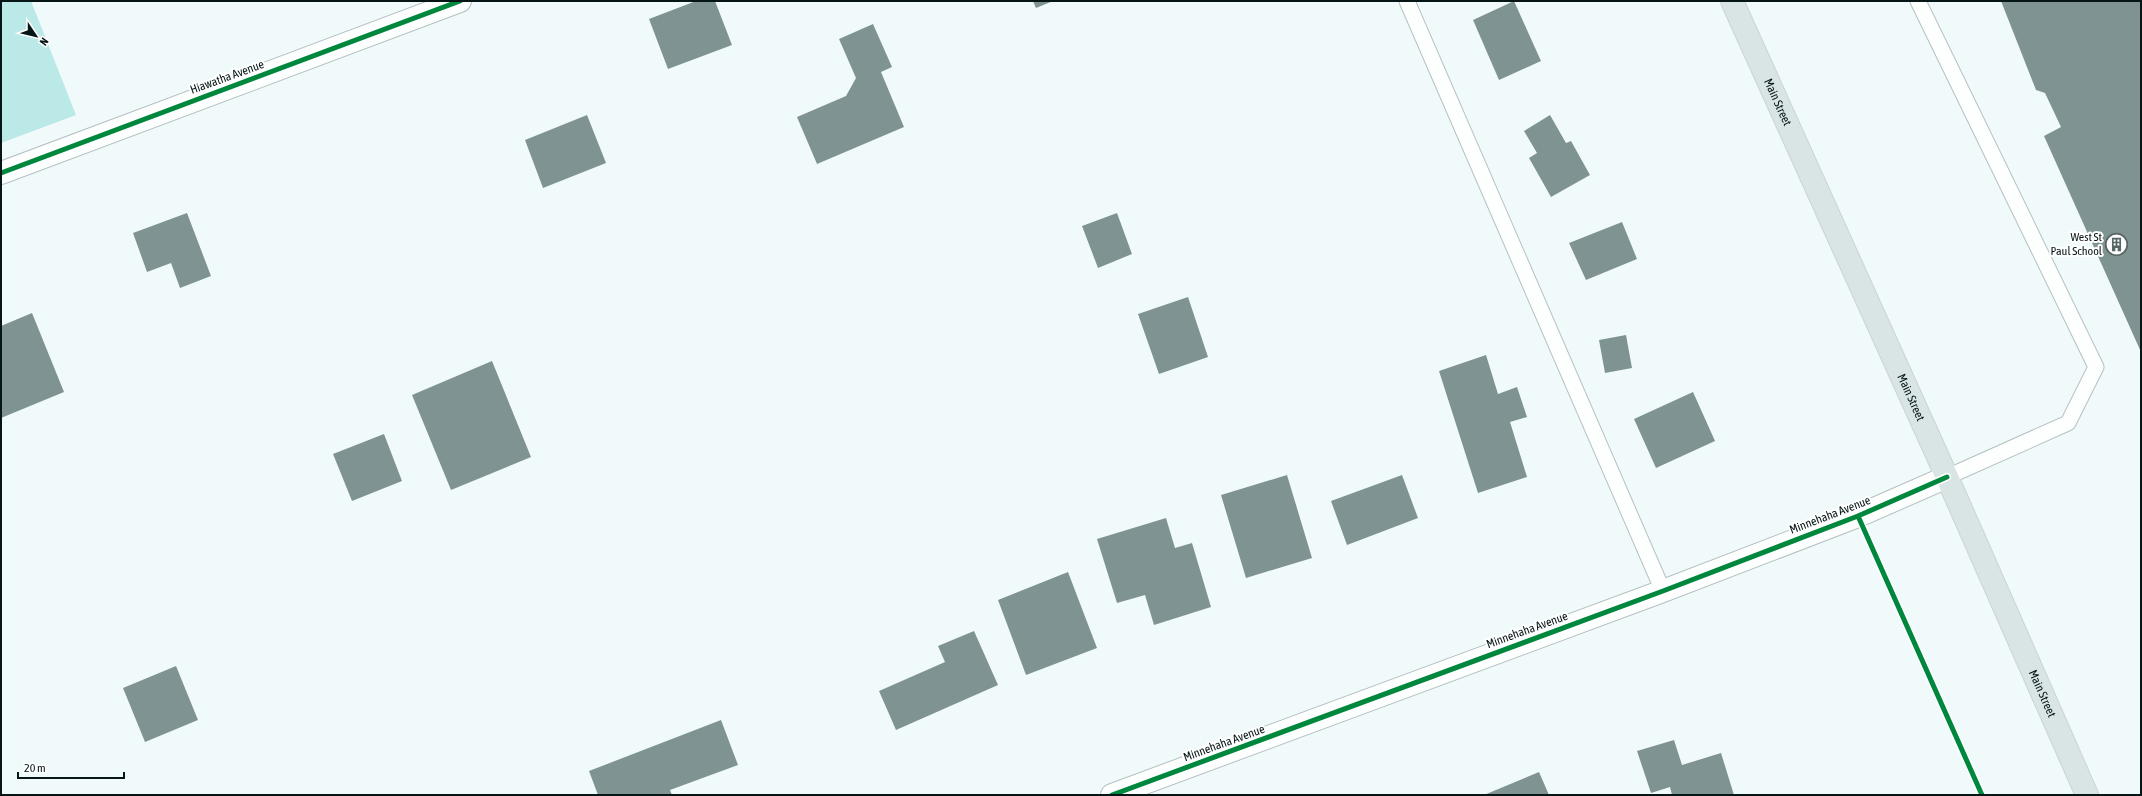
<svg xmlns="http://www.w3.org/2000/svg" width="2142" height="796" font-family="'Asap Condensed',sans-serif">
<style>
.green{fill:#bbe9e8}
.building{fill:#809393}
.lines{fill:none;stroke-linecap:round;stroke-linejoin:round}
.lane-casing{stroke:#b5c1c1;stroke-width:17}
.street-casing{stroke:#b5c1c1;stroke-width:24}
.primary-casing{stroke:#ccd3d3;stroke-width:24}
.lane{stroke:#fdfefe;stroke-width:15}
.street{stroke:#fdfefe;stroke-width:22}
.primary{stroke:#d9e4e4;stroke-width:22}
.cycleway-casing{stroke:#fff;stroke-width:8}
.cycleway{stroke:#00873e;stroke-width:5}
.labels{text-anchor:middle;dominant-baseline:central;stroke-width:4;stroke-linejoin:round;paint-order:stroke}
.street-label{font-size:12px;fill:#061515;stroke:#fff}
.poi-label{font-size:12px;fill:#061515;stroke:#fff;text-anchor:end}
</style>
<rect width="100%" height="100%" fill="#f0fafa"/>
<!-- green -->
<path class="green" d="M1 1H31L76 115 1 143Z"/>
<!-- building -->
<path class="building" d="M696 1H715L732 45 668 69 649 19Z
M1033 1H1053L1036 8Z
M1514 1 1541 61 1499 80 1473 20Z
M2001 1H2141V352L2044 136 2061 127 2045 93 2036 90Z
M873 24 892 67 881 72 904 127 817 164 797 117 846 96 856 78 839 39Z
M587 115 606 163 543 188 525 140Z
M1550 115 1566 143 1571 141 1590 175 1551 197 1529 158 1537 153 1524 131Z
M187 213 211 276 180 288 171 263 147 272 133 233Z
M1117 213 1132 254 1098 268 1082 226Z
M1622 222 1637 259 1586 280 1569 243Z
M1188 297 1208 357 1159 374 1138 314Z
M32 313 64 392 1 418V326Z
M1626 335 1632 368 1605 373 1599 340Z
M1486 355 1498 394 1517 387 1527 417 1510 422 1527 477 1478 493 1439 371Z
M492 361 531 457 451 490 412 395Z
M1693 392 1715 441 1656 468 1634 419Z
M384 434 402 481 352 501 333 454Z
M1287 475 1312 558 1246 578 1221 495Z
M1402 475 1418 518 1347 545 1331 501Z
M1166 518 1175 548 1192 543 1211 607 1154 625 1145 595 1117 603 1097 539Z
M1068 572 1097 648 1026 675 998 600Z
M974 631 998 685 896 730 879 691 945 662 938 646Z
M176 666 198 720 145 742 123 688Z
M721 720 738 765 670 790 672 795H598L589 771Z
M1674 740 1682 765 1721 753 1734 795H1672L1670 787 1651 793 1637 751Z
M1539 772 1549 795H1484Z"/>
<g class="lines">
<defs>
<path id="lane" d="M1407 1 1663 591
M1918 1 2096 367 2068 423 1947 477"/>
<path id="street" d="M1 173 460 1
M1112 795 1663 591 1858 516 1947 477"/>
<g id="primary">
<path id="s1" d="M1732 1 1947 477 2087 795"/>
</g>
</defs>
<!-- lane casing -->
<use href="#lane" class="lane-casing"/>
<!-- street casing -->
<use href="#street" class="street-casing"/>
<!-- primary casing -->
<use href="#primary" class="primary-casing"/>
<!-- lane -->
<use href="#lane" class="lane"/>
<!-- street -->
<use href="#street" class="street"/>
<!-- primary -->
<use href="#primary" class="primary"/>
<defs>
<path id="cycleway" d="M1 173 460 1
M1858 516 1982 795
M1112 795 1663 591 1858 516 1947 477"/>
</defs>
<!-- cycleway casing -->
<use href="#cycleway" class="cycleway-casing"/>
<!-- cycleway -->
<use href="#cycleway" class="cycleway"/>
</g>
<!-- icons -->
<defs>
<symbol id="building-ring" viewBox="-11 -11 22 22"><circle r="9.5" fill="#fff" stroke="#586565" stroke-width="1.5"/><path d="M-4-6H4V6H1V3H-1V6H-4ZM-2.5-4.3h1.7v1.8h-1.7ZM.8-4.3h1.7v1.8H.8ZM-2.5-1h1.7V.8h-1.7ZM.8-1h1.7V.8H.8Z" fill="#586565"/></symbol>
</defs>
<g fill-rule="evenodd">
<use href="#building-ring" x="2104" y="232" width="25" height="25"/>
</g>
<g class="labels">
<!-- street labels -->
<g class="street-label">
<text transform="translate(227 77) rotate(-20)">Hiawatha Avenue</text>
<text stroke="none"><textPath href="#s1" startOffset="111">Main Street</textPath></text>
<text stroke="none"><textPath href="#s1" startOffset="435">Main Street</textPath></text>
<text transform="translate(1830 515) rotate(-21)">Minnehaha Avenue</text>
<text transform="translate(1527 630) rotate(-20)">Minnehaha Avenue</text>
<text stroke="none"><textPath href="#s1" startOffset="759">Main Street</textPath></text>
<text transform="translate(1224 743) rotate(-20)">Minnehaha Avenue</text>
</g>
<!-- poi labels -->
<g class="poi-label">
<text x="2102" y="237">West St<tspan x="2102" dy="14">Paul School</tspan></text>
</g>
</g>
<!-- border -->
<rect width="2142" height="796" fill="none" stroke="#061515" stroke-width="4"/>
<!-- north arrow -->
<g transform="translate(36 36) rotate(125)" stroke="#ffffff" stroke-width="3" paint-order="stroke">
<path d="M0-3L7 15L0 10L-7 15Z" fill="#061515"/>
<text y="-6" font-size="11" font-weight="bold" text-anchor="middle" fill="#061515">N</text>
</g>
<!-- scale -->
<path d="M18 772v6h106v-6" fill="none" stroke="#061515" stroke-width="2"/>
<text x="24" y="772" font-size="12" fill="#061515" stroke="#ffffff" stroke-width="3" paint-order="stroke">20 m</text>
</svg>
